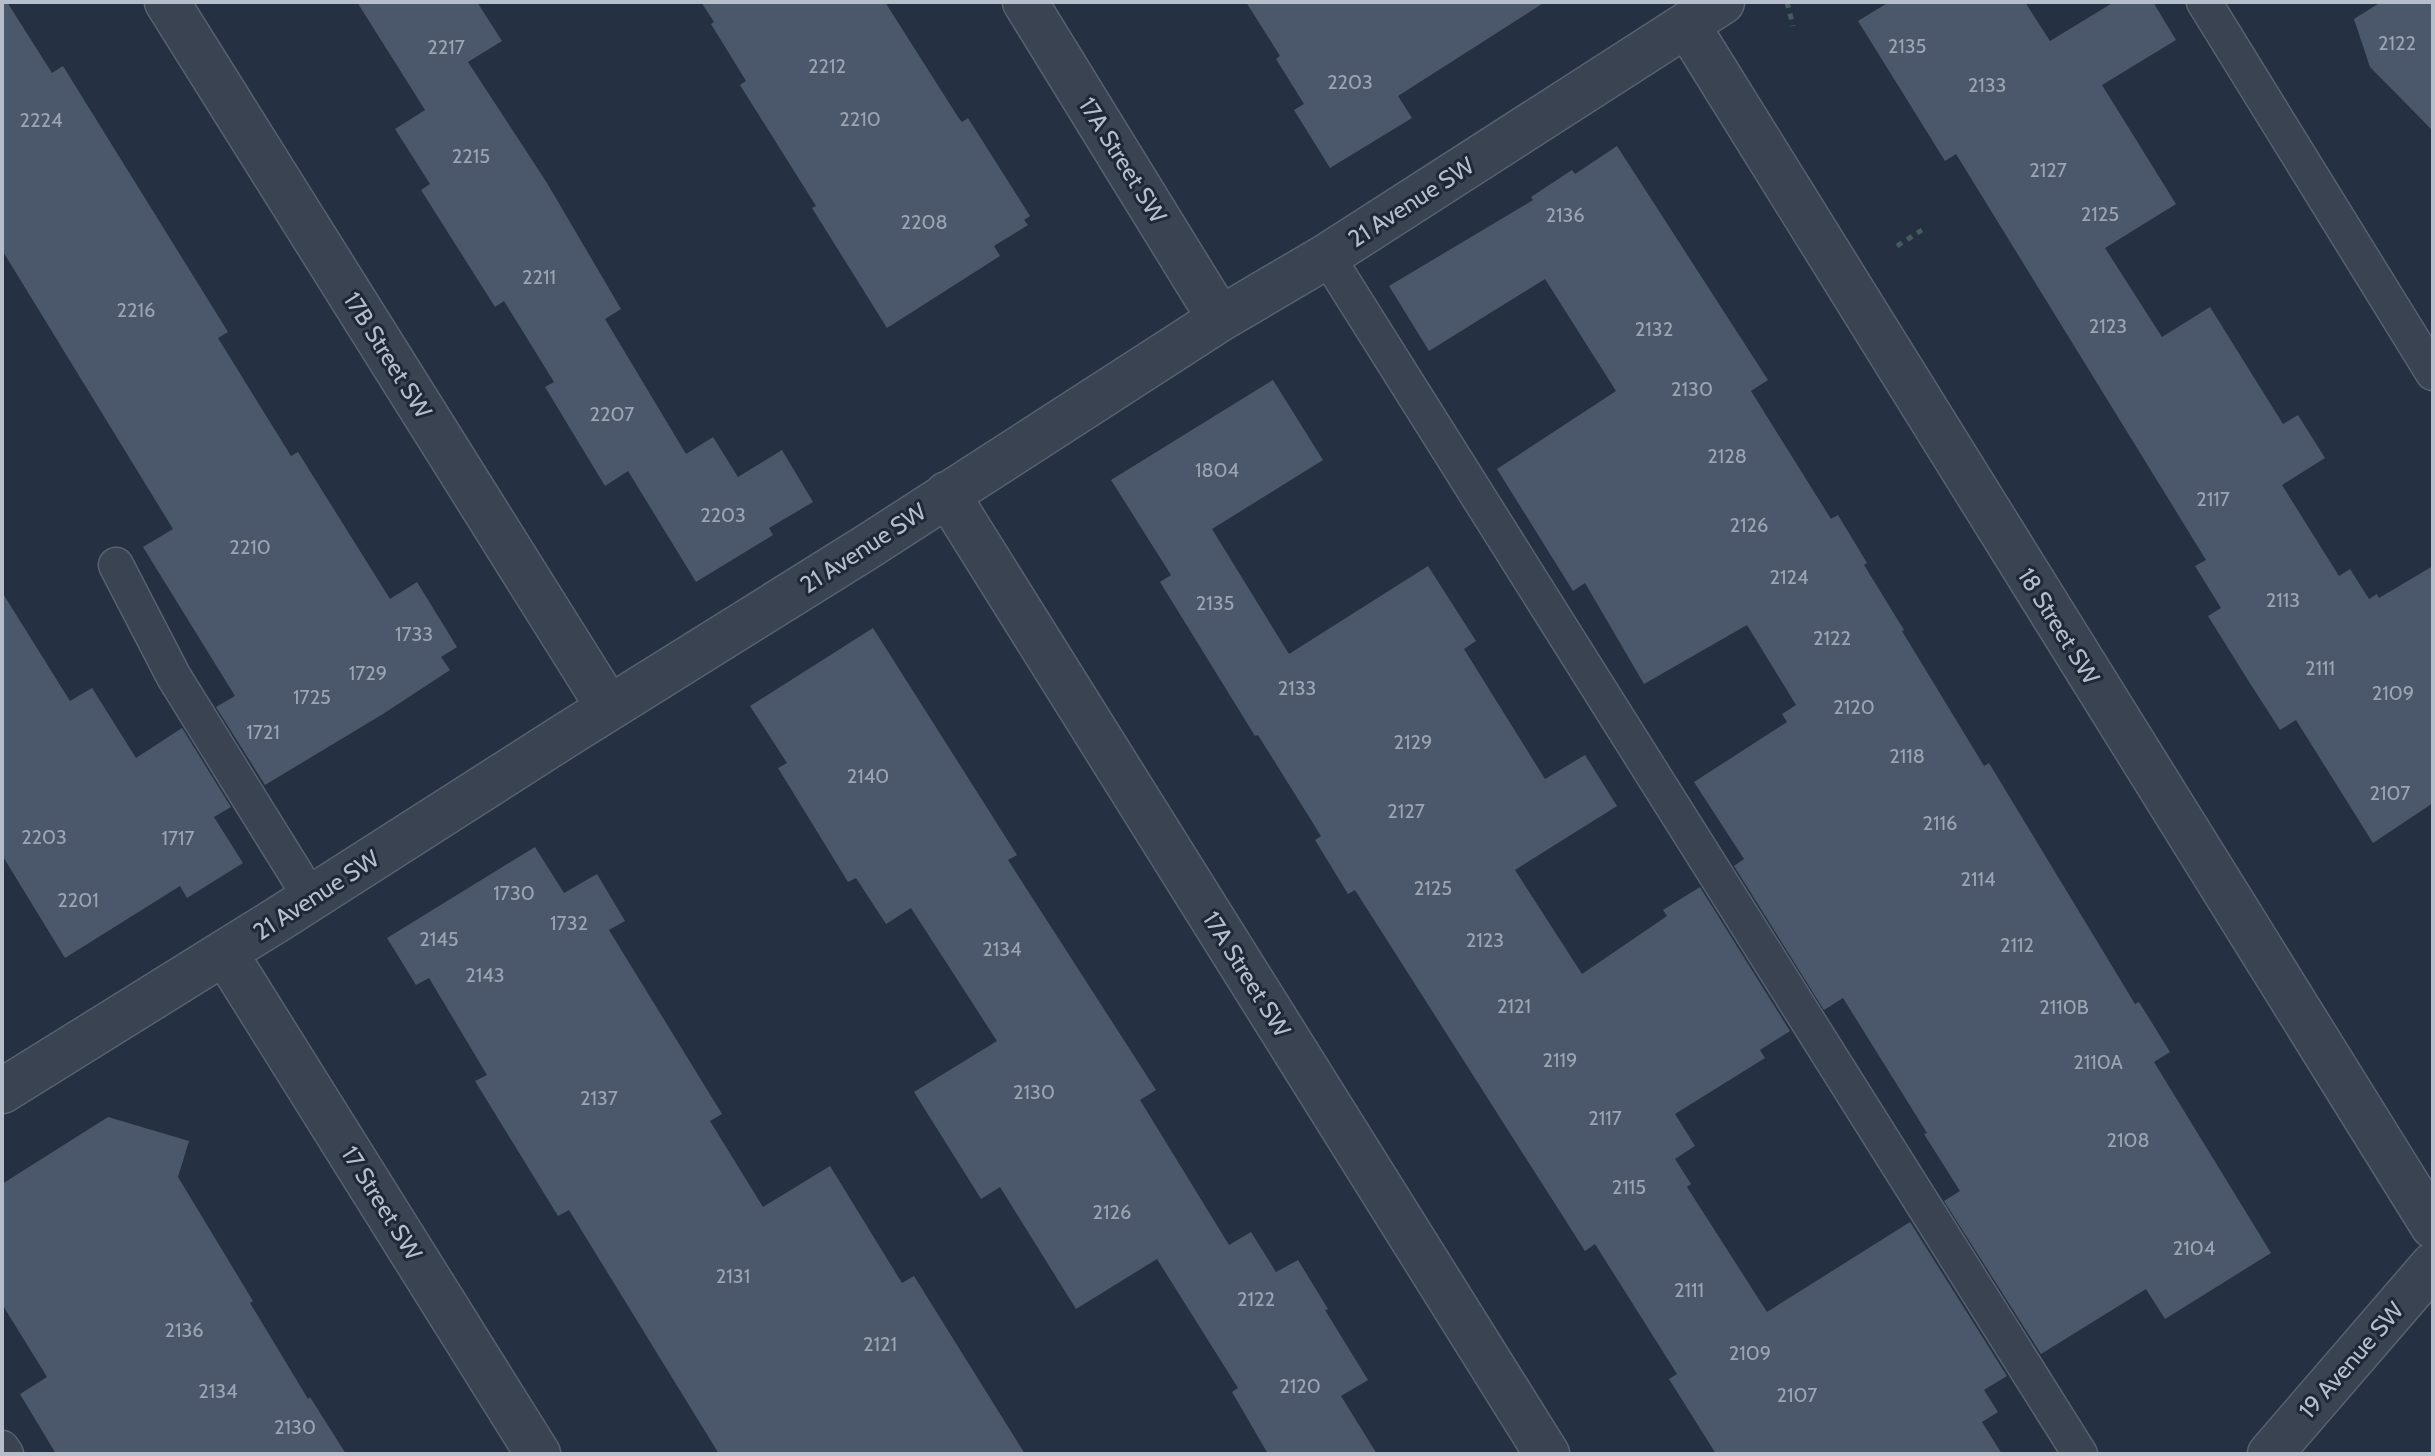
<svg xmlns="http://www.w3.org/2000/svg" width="2435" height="1456" font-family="Cabin,sans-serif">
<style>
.building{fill:#4b586b}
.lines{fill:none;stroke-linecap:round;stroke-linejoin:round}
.service-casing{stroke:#57616f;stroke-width:37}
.minor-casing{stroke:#57616f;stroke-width:47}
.path{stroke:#455c5f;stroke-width:5;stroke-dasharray:6 6;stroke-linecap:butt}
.service{stroke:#394351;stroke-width:34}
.minor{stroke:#394351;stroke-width:44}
.labels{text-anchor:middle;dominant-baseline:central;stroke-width:6;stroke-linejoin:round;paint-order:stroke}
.number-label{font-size:20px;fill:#9ba4b3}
.street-label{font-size:24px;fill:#b6becb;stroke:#1e2837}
</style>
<rect width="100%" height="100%" fill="#253142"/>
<!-- building -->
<path class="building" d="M2 2H7L52 73 63 66 228 332 218 338 291 456 298 452 390 599 417 582 457 647 441 657 450 670 383 714 265 785 216 707 235 696 143 547 173 529 2 250Z
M357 2H477L502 41 468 62 547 183 621 309 605 319 686 454 713 437 738 477 782 450 813 502 769 528 773 535 696 582 628 471 605 486 545 387 554 382 504 301 495 307 421 190 430 184 395 129 425 110Z
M701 2H885L958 117 962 122 968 118 1030 216 1024 220 1028 225 994 246 1000 256 887 328 812 208 816 206 740 85 746 81 711 24 714 22Z
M1246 2H1545L1398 96 1412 118 1330 168 1294 110 1304 104 1276 59 1280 56Z
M1889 2H2025L2050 41 2114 2H2153L2176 40 2102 85 2176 204 2105 248 2162 337 2210 307 2283 424 2298 415 2325 458 2282 485 2339 576 2350 569 2369 599 2377 594 2379 598 2433 566V803L2373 843 2296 720 2280 730 2246 677 2208 616 2221 608 2195 566 2206 560 1956 154 1945 161 1858 21Z
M2381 2H2433V131L2370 67 2354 19Z
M1617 146 1768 380 1751 391 1831 519 1838 515 1867 563 1864 565 1904 630 1902 631 1984 766 1989 763 2135 1004 2139 1002 2170 1052 2154 1062 2271 1253 2165 1319 2146 1289 2041 1354 1944 1201 1960 1191 1924 1134 1927 1133 1843 998 1824 1010 1734 866 1744 859 1694 782 1787 722 1782 714 1796 705 1747 625 1644 684 1585 583 1573 591 1497 469 1616 391 1545 279 1429 351 1389 286 1533 200 1531 197 1572 170 1575 174Z
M1273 380 1323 460 1212 529 1289 654 1428 566 1476 641 1464 649 1545 779 1585 755 1617 806 1515 870 1582 974 1667 916 1663 910 1700 887 1790 1031 1760 1050 1765 1058 1675 1114 1695 1146 1675 1159 1691 1184 1687 1187 1767 1312 1910 1222 2007 1376 1984 1390 1998 1412 1982 1422 2002 1454H1716L1669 1379 1677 1374 1595 1244 1585 1251 1355 890 1348 894 1315 840 1321 836 1258 735 1255 736 1160 582 1171 575 1111 480Z
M2 592 70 701 92 688 136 758 182 728 231 807 214 817 243 863 187 898 180 886 65 958 2 855Z
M873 628 1017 855 1008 860 1156 1090 1140 1100 1229 1245 1251 1232 1276 1272 1298 1260 1328 1309 1325 1310 1368 1380 1341 1396 1377 1454H1268L1232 1392 1238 1388 1157 1259 1076 1309 1000 1187 981 1199 914 1092 997 1041 911 908 886 924 856 878 848 882 778 768 787 763 750 706Z
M535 847 564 893 597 874 625 921 609 930 722 1114 710 1121 763 1207 830 1166 902 1283 914 1276 1025 1454H719L569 1210 558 1216 475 1081 487 1075 429 978 416 985 387 938Z
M108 1117 189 1141 178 1177 253 1301 250 1303 308 1399 310 1397 346 1454H56L20 1394 47 1377 2 1304V1184Z"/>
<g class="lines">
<defs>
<path id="service" d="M2204 2 2433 373
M1327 256 2080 1454
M116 565 174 677 311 898
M2 1448 6 1454"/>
<path id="minor" d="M167 2 609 708
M1025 2 1220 319
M1687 25 2433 1226
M947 494 1547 1454
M225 953 538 1454
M2 1091 280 918 566 735 867 547 1220 319 1327 256 1722 2
M2270 1454 2433 1265"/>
</defs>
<!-- service casing -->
<use href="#service" class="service-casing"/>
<!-- minor casing -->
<use href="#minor" class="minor-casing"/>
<!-- path -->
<path class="path" d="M1787 2 1793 26
M1897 246 1922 230"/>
<!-- service -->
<use href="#service" class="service"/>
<!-- minor -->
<use href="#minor" class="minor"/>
</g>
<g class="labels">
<!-- number labels -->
<g class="number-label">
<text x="2397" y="43">2122</text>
<text x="1907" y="46">2135</text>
<text x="446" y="47">2217</text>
<text x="827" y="66">2212</text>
<text x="1350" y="82">2203</text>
<text x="1987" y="85">2133</text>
<text x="860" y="119">2210</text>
<text x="41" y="120">2224</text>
<text x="471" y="156">2215</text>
<text x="2048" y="170">2127</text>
<text x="2100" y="214">2125</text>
<text x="1565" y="215">2136</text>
<text x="924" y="222">2208</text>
<text x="539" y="277">2211</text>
<text x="136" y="310">2216</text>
<text x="2108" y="326">2123</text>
<text x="1654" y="329">2132</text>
<text x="1692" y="389">2130</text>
<text x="612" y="414">2207</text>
<text x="1727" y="456">2128</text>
<text x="1217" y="470">1804</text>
<text x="2213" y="499">2117</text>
<text x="723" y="515">2203</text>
<text x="1749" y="525">2126</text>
<text x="250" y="547">2210</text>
<text x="1789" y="577">2124</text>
<text x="2283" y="600">2113</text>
<text x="1215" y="603">2135</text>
<text x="414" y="634">1733</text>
<text x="1832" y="638">2122</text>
<text x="2320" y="668">2111</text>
<text x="368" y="673">1729</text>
<text x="1297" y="688">2133</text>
<text x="2393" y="693">2109</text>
<text x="312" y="697">1725</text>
<text x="1854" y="707">2120</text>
<text x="263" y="732">1721</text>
<text x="1413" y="742">2129</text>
<text x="1907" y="756">2118</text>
<text x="868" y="776">2140</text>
<text x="2390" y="793">2107</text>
<text x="1406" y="811">2127</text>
<text x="1940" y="823">2116</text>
<text x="44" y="837">2203</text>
<text x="178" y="838">1717</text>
<text x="1978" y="879">2114</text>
<text x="1433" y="888">2125</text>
<text x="514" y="893">1730</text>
<text x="78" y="900">2201</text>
<text x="569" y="923">1732</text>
<text x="439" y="939">2145</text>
<text x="1485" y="940">2123</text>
<text x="2017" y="945">2112</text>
<text x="1002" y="949">2134</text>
<text x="485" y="975">2143</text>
<text x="1514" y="1006">2121</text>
<text x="2064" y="1007">2110B</text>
<text x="1560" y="1060">2119</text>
<text x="2098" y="1062">2110A</text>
<text x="1034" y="1092">2130</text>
<text x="599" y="1098">2137</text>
<text x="1605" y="1118">2117</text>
<text x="2128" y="1140">2108</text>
<text x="1629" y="1187">2115</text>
<text x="1112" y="1212">2126</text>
<text x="2194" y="1248">2104</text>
<text x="733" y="1276">2131</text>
<text x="1689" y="1290">2111</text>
<text x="1256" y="1299">2122</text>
<text x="184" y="1330">2136</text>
<text x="880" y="1344">2121</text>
<text x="1750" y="1353">2109</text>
<text x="1300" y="1386">2120</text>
<text x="218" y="1391">2134</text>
<text x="1797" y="1395">2107</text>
<text x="295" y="1427">2130</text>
</g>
<!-- street labels -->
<g class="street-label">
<text transform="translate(1123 160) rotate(58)">17A Street SW</text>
<text transform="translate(1411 202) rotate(-33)">21 Avenue SW</text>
<text transform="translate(388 355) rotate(58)">17B Street SW</text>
<text transform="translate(863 548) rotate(-33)">21 Avenue SW</text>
<text transform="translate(2059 626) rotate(58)">18 Street SW</text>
<text transform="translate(316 895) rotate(-33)">21 Avenue SW</text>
<text transform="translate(1247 974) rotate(58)">17A Street SW</text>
<text transform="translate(382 1203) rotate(58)">17 Street SW</text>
<text transform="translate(2351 1360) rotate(-49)">19 Avenue SW</text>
</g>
</g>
<!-- border -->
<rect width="2435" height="1456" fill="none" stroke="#b6becb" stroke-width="8"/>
</svg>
